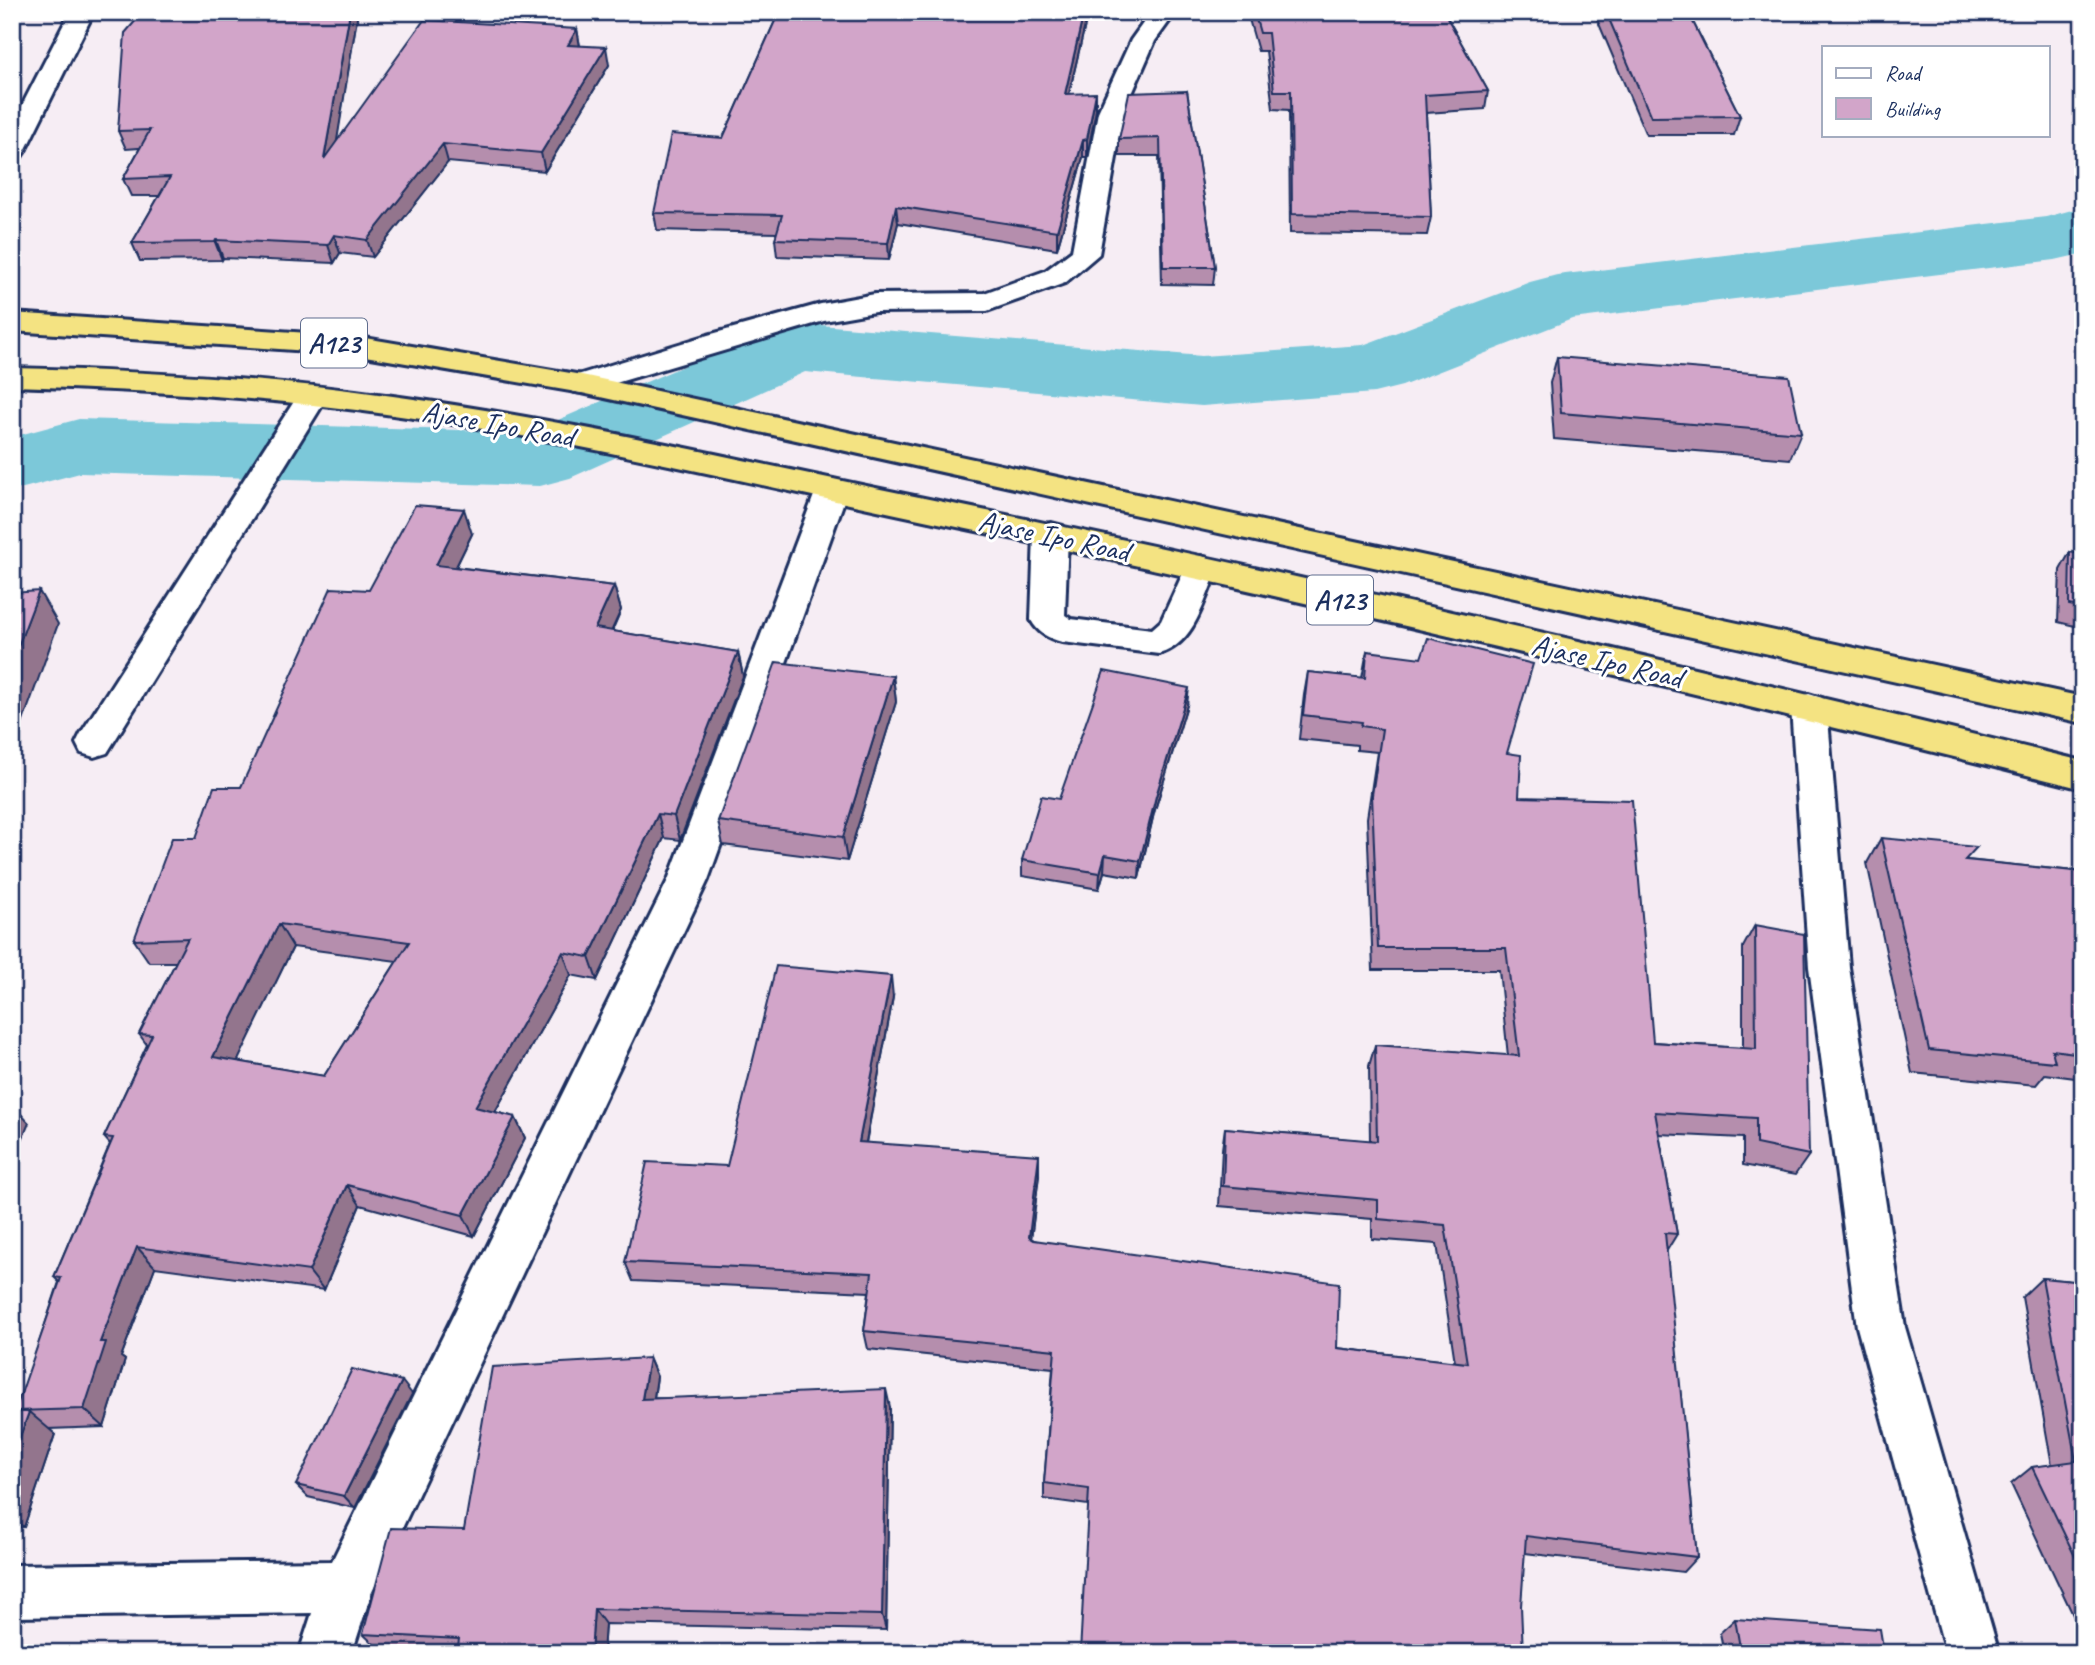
<svg xmlns="http://www.w3.org/2000/svg" width="2095" height="1665" font-family="Caveat,sans-serif">
<style>
.lines{fill:none;stroke-linecap:round;stroke-linejoin:round}
.river{fill:#7bc8d9;fill-rule:evenodd}
.minor-casing{stroke:#1b2f5e;stroke-width:6}
.highway-casing{stroke:#1b2f5e;stroke-width:6}
.minor{fill:#fff;fill-rule:evenodd}
.highway{fill:#f4e382;fill-rule:evenodd}
.wall{fill:#b58ead;stroke:#1b2f5e;stroke-width:2;fill-rule:evenodd}
.shaded-wall{fill:#93748d;stroke:#1b2f5e;stroke-width:2}
.building{fill:#d2a5c9;stroke:#1b2f5e;stroke-width:2;fill-rule:evenodd}
.labels{text-anchor:middle;dominant-baseline:central;stroke-width:6;stroke-linejoin:round;paint-order:stroke}
.shield{fill:#fff;stroke:#5f6d8e;stroke-width:2}
.shield-label{font-size:28px;font-weight:bold;fill:#1b2f5e}
.street-label{font-size:30px;fill:#1b2f5e;stroke:#fff}
</style>
<rect width="100%" height="100%" fill="#f6edf4"/>
<filter id="ink" filterUnits="userSpaceOnUse"><feTurbulence type="fractalNoise" baseFrequency=".0143" numOctaves="2"/><feDisplacementMap in="SourceGraphic" scale="14" xChannelSelector="R" yChannelSelector="G"/><feConvolveMatrix kernelMatrix="1 2 1 2 8 2 1 2 1" color-interpolation-filters="sRGB"/></filter>
<g filter="url(#ink)">
<g class="lines">
<!-- river -->
<path class="river" d="M2083 207 2081 254 2055 260 1572 319 1402 386 1374 393 1202 406 805 372 570 478 540 486 80 473 12 491V437L79 419 530 432 767 330 795 323 1202 356 1363 345 1530 282 1557 275 2046 217Z"/>
<defs>
<path id="minor" d="M70 12H94L25 151 21 157 12 159V125Z
M1151 12H1176L1155 41 1124 112 1099 254 1065 283 987 311 875 312 824 321 582 393 571 391 567 384 571 377 708 335 821 304 875 294 984 293 1045 271 1072 251 1098 112 1131 40Z
M313 386 324 389 328 396 107 753 94 757 81 753 76 743 81 733 302 389Z
M832 479 843 483 848 490 708 880 371 1594 352 1653H299L312 1613 12 1617V1565L332 1561 668 880 816 490 821 483Z
M1051 523 1063 526 1068 534 1065 615 1071 619 1152 629 1161 621 1189 560 1201 556 1213 560 1218 568C1204 600 1195 644 1159 654L1062 642C1048 638 1038 633 1031 620L1034 534 1039 526Z
M1809 694 1822 698 1827 707 1849 967 1905 1327 1999 1653H1946L1857 1327 1809 967 1791 707 1796 698Z"/>
<path id="highway" d="M12 313 353 336 582 375 2083 697V723L582 393 353 354 12 331Z
M12 368C140 371 267 378 393 396 571 420 748 462 924 498 1312 577 1698 667 2083 761V789C1698 693 1313 601 924 520 748 483 572 440 393 415 267 397 140 390 12 386Z"/>
</defs>
<!-- minor casing -->
<use href="#minor" class="minor-casing"/>
<!-- highway casing -->
<use href="#highway" class="highway-casing"/>
<!-- minor -->
<use href="#minor" class="minor"/>
<!-- highway -->
<use href="#highway" class="highway"/>
</g>
<!-- wall -->
<path class="wall" d="M143 12H358L336 143 577 29 580 46 609 65 545 171 448 162 373 257 340 253 334 263 223 258 222 260 140 261 132 243 159 196H131L123 179 140 148 126 149 118 131Z
M779 12H1088L1069 94 1096 110 1087 157H1083L1057 249 898 223 889 260 777 256 775 239 777 233 657 230 654 213 723 138Z
M1247 12H1444L1488 91 1485 109 1426 113 1431 217 1427 235 1290 233 1289 110 1273 109 1266 51H1258Z
M1594 12H1688L1740 116 1734 135H1646Z
M1187 91 1215 267 1213 285 1162 284 1159 156H1119V139Z
M1557 357 1801 433 1790 459 1554 439 1550 383Z
M472 534 456 567 614 586 621 610 612 631 738 652 743 676 680 840 664 838 597 980 571 975 495 1112 515 1117 525 1138 474 1236 360 1205 324 1290 155 1267 121 1357 125 1360 104 1427 49 1429 55 1434 24 1527 12 1528V1412H16L59 1282 54 1277 110 1144 104 1137 147 1045 139 1034 176 962H149L134 940 196 838 241 787 369 590ZM293 947 397 961 324 1076 237 1061Z
M2070 552 2083 555V628L2058 622 2060 570Z
M1367 651 1507 753 1519 797 1653 1042 1743 1048V947L1755 925 1809 1155 1795 1175 1743 1165V1138L1659 1134 1677 1234 1666 1252 1697 1557 1683 1572 1525 1553 1088 1505 1044 1499V1483L1053 1368 868 1349 864 1331 869 1292 633 1281 625 1262 727 1166 893 997 866 1143 1039 1175 1031 1238 1034 1240 1337 1348 1455 1362 1437 1244 1372 1239V1219L1219 1206 1222 1149 1225 1128 1370 1141 1369 1066 1375 1045 1508 1056 1499 970H1373L1367 818 1377 752 1357 750V745L1299 739 1304 695 1308 672 1362 678Z
M893 676 896 702 847 861 723 845 718 821Z
M1187 705 1154 813 1139 878 1104 872 1099 889 1022 876V860L1059 799Z
M1881 838 1968 860 2083 872V1079L2045 1074 2036 1085 1912 1073 1867 863Z
M2042 1278 2083 1282V1636L2011 1484 2032 1467 2052 1465 2022 1297Z
M649 1358 657 1377 654 1398 890 1407 886 1630 605 1624 603 1653H457L379 1649 363 1634Z
M412 1394 355 1508 308 1497 296 1485Z
M1735 1619 1884 1653H1724L1720 1633Z"/>
<!-- shaded-wall -->
<path class="shaded-wall" d="M350 12H358L331 177 324 159Z
M1084 12H1088L1065 111V94Z
M577 29 580 47 568 45Z
M606 47 609 65 545 171 541 153Z
M1096 93V110L1087 157V139Z
M1083 140V157L1057 249V231Z
M443 144 448 162 373 257 367 240Z
M896 206 898 223 889 260 888 243Z
M334 235 340 253 334 263 328 245Z
M216 240 223 258 222 260 215 242Z
M464 509 472 534 445 589 436 565Z
M614 586 621 610 602 652 595 628Z
M39 591 58 624 12 752V662Z
M738 652 743 676 680 840 674 816Z
M893 676 896 702 847 861 843 837Z
M1189 688 1187 705 1154 813 1139 878 1140 861 1156 796Z
M658 814 664 838 597 980 589 957Z
M1105 855 1104 872 1099 889 1100 873Z
M279 924 293 947 229 1079 213 1057Z
M563 952 571 975 486 1128 475 1107Z
M891 976 893 997 862 1163 859 1142Z
M12 1104 29 1123 12 1164Z
M515 1117 525 1138 474 1236 463 1215Z
M1039 1155V1175L1029 1256V1237Z
M347 1185 360 1205 324 1290 309 1271Z
M137 1247 155 1267 121 1357 125 1360 104 1427 84 1409 100 1342Z
M649 1358 657 1377 651 1417 642 1399Z
M402 1381 412 1394 355 1508 344 1496Z
M886 1389 890 1407 886 1630 882 1615Z
M29 1412 55 1434 24 1527 12 1519V1458Z
M594 1609 605 1624 603 1653H591Z"/>
<!-- building -->
<path class="building" d="M143 12H350L324 159 424 20 577 29 568 45 606 47 541 153 443 144 367 240 334 235 328 245 216 240 215 242 132 243 170 177 123 179 150 130 118 131 125 33Z
M779 12H1084L1065 94 1096 93 1087 139 1083 140 1057 231 896 206 888 243 775 239 782 215 654 213 671 134 723 138Z
M1254 12H1444L1488 91 1425 95 1431 217 1292 214 1291 91H1274L1268 33H1260Z
M1606 12H1688L1740 116 1651 117Z
M1187 91 1215 267H1163L1160 138 1119 139 1129 93Z
M1557 357 1789 376 1801 433 1561 413Z
M415 505 464 509 436 565 614 586 595 628 738 652 674 816 658 814 589 957 563 952 475 1107 515 1117 463 1215 347 1185 309 1271 137 1247 100 1342H106L84 1409 15 1411 61 1278 54 1277 113 1138 104 1137 152 1035 139 1034 188 938 134 940 172 838H196L214 787H241L331 588 369 590ZM279 924 409 942 324 1076 213 1057Z
M2070 552 2083 555V608L2069 605Z
M39 591 12 662V593Z
M1428 638 1533 664 1507 753 1521 755 1519 797 1632 800 1653 1042 1756 1049 1755 925 1804 934 1809 1155 1756 1144V1118L1655 1112 1677 1234 1665 1233 1697 1557 1526 1536 1521 1606 1523 1653H1080L1089 1489 1044 1483 1055 1350 864 1331 872 1273 625 1262 647 1162 727 1166 776 966 891 976 859 1142 1039 1155 1029 1237 1034 1240 1339 1283 1337 1348 1467 1363 1445 1225 1378 1219V1200L1223 1186 1225 1128 1377 1141 1375 1045 1519 1056 1506 948H1378L1372 795 1382 729 1361 726 1362 722 1303 715 1308 672 1365 678 1367 651 1421 658Z
M776 662 893 676 843 837 718 821Z
M1104 671 1189 688 1156 796 1140 861 1105 855 1100 873 1022 860 1041 796 1059 799Z
M1881 838 1977 847 1965 860 2083 872V1054L2052 1050 2055 1062 1929 1050Z
M2042 1278 2083 1282V1573L2032 1467 2076 1461Z
M649 1358 642 1399 886 1389 882 1615 594 1609 591 1653H457L459 1639 363 1634 391 1528 464 1530 492 1367Z
M352 1369 402 1381 344 1496 296 1485Z
M12 1412H29L12 1458Z
M1735 1619 1880 1629 1884 1653H1741Z"/>
</g>
<g class="labels">
<!-- shield labels -->
<g class="shield">
<rect x="301" y="318.5" width="66" height="49" rx="5"/>
<rect x="1307" y="575.5" width="66" height="49" rx="5"/>
</g>
<g class="shield-label">
<text x="334" y="343">A123</text>
<text x="1340" y="600">A123</text>
</g>
<!-- street labels -->
<g class="street-label">
<text transform="translate(498 424) rotate(10)">Ajase Ipo Road</text>
<text transform="translate(1054 536) rotate(12)">Ajase Ipo Road</text>
<text transform="translate(1607 661) rotate(13)">Ajase Ipo Road</text>
</g>
</g>
<!-- margin -->
<rect width="2095" height="1665" fill="none" stroke="#fff" stroke-width="42"/>
<rect x="21" y="21" width="2053" height="1623" fill="none" stroke="#1b2f5e" stroke-width="2.5" filter="url(#ink)"/>
<!-- legend -->
<rect x="1822" y="46" width="228" height="91" fill="#ffffff" stroke="#a4acbf" stroke-width="2"/>
<rect x="1836" y="68" width="35" height="10" fill="#ffffff" stroke="#a4acbf" stroke-width="2"/>
<text x="1885" y="80" font-size="21" fill="#1b2f5e">Road</text>
<rect x="1836" y="98" width="35" height="21" fill="#d2a5c9" stroke="#a4acbf" stroke-width="2"/>
<text x="1885" y="116" font-size="21" fill="#1b2f5e">Building</text>
</svg>
